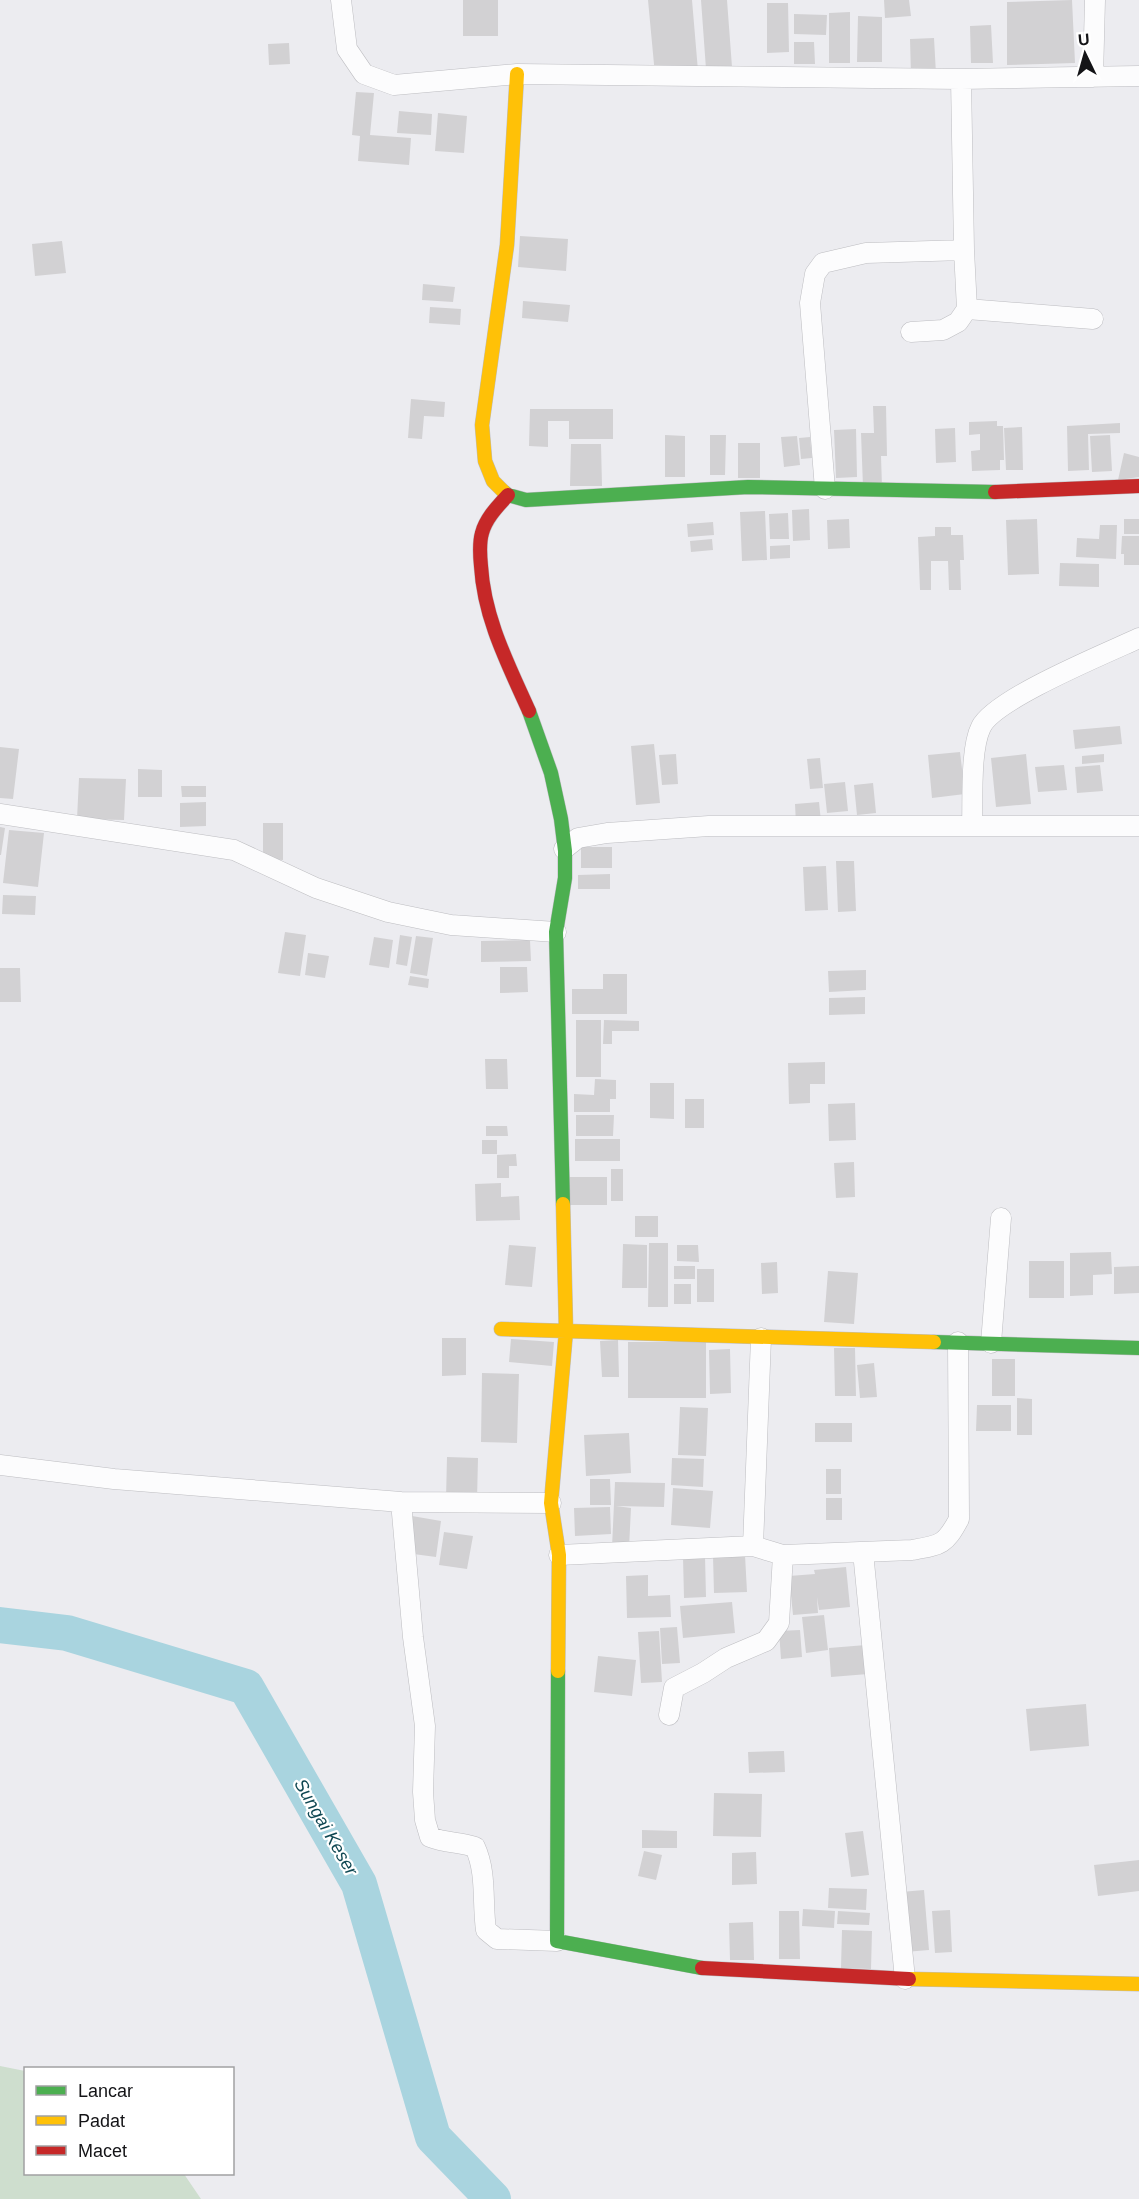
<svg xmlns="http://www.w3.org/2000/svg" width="1139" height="2199" font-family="Arial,sans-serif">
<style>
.green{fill:#cedece}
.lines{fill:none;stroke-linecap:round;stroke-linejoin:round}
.river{stroke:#a9d4df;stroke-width:36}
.building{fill:#d2d1d3}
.street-casing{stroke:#bdbdc1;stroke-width:21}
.fast-casing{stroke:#bdbdc1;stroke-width:15}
.slow-casing{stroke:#bdbdc1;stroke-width:15}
.jam-casing{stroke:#bdbdc1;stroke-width:15}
.street{stroke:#fcfcfd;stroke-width:20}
.fast{stroke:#4caf50;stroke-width:14}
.slow{stroke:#ffc107;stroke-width:14}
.jam{stroke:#c62828;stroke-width:14}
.labels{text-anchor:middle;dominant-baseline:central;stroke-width:4.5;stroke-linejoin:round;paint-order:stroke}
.water-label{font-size:18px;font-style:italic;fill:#0f4752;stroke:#fff}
</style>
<rect width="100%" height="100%" fill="#ececf0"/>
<!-- green -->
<path class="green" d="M0 2066 25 2071 26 2174H184L201 2199H0Z"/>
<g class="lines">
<!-- river -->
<path class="river" d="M0 1625 67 1633 246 1687 359 1884 433 2137 493 2199"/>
</g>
<!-- building -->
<path class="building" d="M463 0H498V36H463Z
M648 0H692L698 71 655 75Z
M701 0H727L732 67 706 69Z
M884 0H909L911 16 885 18Z
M1072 0 1075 63 1007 65V2Z
M767 3H788L789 52 767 53Z
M850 12V63H829V13Z
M794 14 827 15 826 35 794 34Z
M858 16 882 17V62H857Z
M991 25 993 63H971L970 26Z
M934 38 936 74 911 75 910 39Z
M794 42H814L815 64H794Z
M289 43 290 64 269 65 268 44Z
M356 92 374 93 370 135 411 138 409 165 358 161 360 136 352 135Z
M399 111 432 114 431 135 397 133Z
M438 113 467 116 464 153 435 151Z
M520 236 568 239 566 271 518 267Z
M62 241 66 273 35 276 32 244Z
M423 284 455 287 453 302 422 300Z
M523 301 570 305 568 322 522 318Z
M430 307 461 309 460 325 429 323Z
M411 399 445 402 444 417 424 416 422 439 408 438Z
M873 406H886L887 456H881L882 487H863L861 433H874Z
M530 409H613V439H569V421H548V447L529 446Z
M997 421V426H1003L1004 460H1000V470L972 471 971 451 980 450V434L969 435V422Z
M1120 423V433L1088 434 1089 470 1068 471 1067 426Z
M1022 427 1023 470H1006L1004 428Z
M955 428 956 462 936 463 935 429Z
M856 429 857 477 836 478 834 430Z
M665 435 685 436V477H665Z
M710 435H726L725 475H710Z
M1110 435 1112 471 1092 472 1090 436Z
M797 436 800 465 784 467 781 437Z
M810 437 812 458 801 459 799 438Z
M738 443H760V478H738Z
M571 444H601L602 486H570Z
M1124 453 1139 457V477L1118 480Z
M809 509 810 540 793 541 792 510Z
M765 511 767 560 742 561 740 512Z
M788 513 789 539H770L769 514Z
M849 519 850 548 828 549 827 520Z
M1037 519 1039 574 1008 575 1006 520Z
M1124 519H1139V534H1124Z
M713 522 714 535 688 537 687 524Z
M1100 525H1117L1116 559 1076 557 1077 538 1099 539Z
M935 527H951V535H963L964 560H960L961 590H949L948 561H931V590H920L918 537 935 536Z
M1122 536H1139V565H1124V554H1121Z
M712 539 713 550 691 552 690 541Z
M790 545V558L770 559V546Z
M1060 563 1099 564V587L1059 586Z
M1120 726 1122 744 1075 749 1073 730Z
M654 744 660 803 636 805 631 746Z
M0 747 19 749 13 799 0 798Z
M960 752 965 794 932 798 928 755Z
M676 754 678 784 662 785 659 755Z
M1026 754 1031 804 996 807 991 758Z
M1104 754V762L1082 764V756Z
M820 758 823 788 810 789 807 759Z
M1064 765 1067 790 1038 792 1035 767Z
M1100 765 1103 791 1077 793 1075 767Z
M138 769 162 770V797H138Z
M79 778 126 779 124 820 77 819Z
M845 782 848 811 827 813 824 784Z
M873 783 876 813 857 815 854 785Z
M181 786H206V797H182Z
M206 802V826L180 827V803Z
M819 802 821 822 796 824 795 804Z
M263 823H283V860L263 859Z
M0 827 5 828 1 855H0Z
M9 830 44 833 38 887 3 883Z
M581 847H612V868H581Z
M836 861H854L856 911 838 912Z
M826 866 828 910 805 911 803 867Z
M610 874V889H578V875Z
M3 895 36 896 35 915 2 914Z
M285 932 306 935 300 976 278 973Z
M400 935 412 937 407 966 396 964Z
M416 936 433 938 427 976 410 973Z
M374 937 393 940 389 968 369 965Z
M530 940 531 961 481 962V941Z
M308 953 329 956 325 978 305 975Z
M500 967H527L528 992 500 993Z
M0 968H20L21 1002H0Z
M866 970V990L829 992 828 971Z
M603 974H627V1014H572V989H603Z
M410 976 429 979 428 988 408 985Z
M865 997V1014L829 1015V998Z
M576 1020H601V1077H576Z
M604 1020 639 1021V1031H612V1044H603Z
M485 1059H507L508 1089H486Z
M825 1062V1084H810V1103L789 1104 788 1063Z
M595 1079 616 1080V1099H610V1112H574V1094L594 1095Z
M650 1083H674V1119L650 1118Z
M685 1099H704V1128H685Z
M855 1103 856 1140 829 1141 828 1104Z
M576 1115H614L613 1136H576Z
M486 1126H507L508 1136H486Z
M575 1139H620V1161H575Z
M482 1140H497V1154H482Z
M516 1154 517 1166H509V1178H497V1155Z
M854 1162 855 1197 836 1198 834 1163Z
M611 1169H623V1201H611Z
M564 1177H607V1205H564Z
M501 1183V1197L519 1196 520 1220 476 1221 475 1184Z
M635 1216H658V1237H635Z
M649 1243H668V1307H648Z
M623 1244 647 1245V1288H622Z
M509 1245 536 1247 532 1287 505 1285Z
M677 1245H698L699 1262 677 1261Z
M1111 1252 1112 1274 1093 1275V1295L1070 1296V1253Z
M1029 1261H1064V1298H1029Z
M777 1262 778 1293 762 1294 761 1263Z
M674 1266H695V1279H674Z
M1139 1266V1293L1114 1294V1267Z
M697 1269H714V1302H697Z
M828 1271 858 1273 854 1324 824 1322Z
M674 1284H691V1304H674Z
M442 1338H466V1375L442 1376Z
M511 1339 554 1342 552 1366 509 1362Z
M618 1340 619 1377H602L600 1341Z
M628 1342H706V1398H628Z
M834 1348H855L856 1396H835Z
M730 1349 731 1393 710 1394 709 1350Z
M992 1359H1015V1396H992Z
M874 1363 877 1397 860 1398 857 1365Z
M482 1373 519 1374 517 1443 481 1442Z
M1017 1398 1032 1399V1435H1017Z
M977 1405H1011V1431H976Z
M680 1407 708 1408 706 1456 678 1455Z
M815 1423H852V1442H815Z
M629 1433 631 1473 586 1476 584 1435Z
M447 1457 478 1458 477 1500 446 1499Z
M672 1458 704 1459 703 1487 671 1485Z
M826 1469H841V1494H826Z
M590 1479H610L611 1505H590Z
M615 1482 665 1483 664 1507 616 1506 631 1508 629 1548 612 1547Z
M673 1488 713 1491 710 1528 671 1525Z
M826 1498H842V1520H826Z
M610 1507 611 1534 575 1536 574 1508Z
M412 1516 441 1521 436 1557 406 1553Z
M444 1532 473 1536 467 1569 439 1565Z
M745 1555 747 1592 714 1593 713 1556Z
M705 1556 706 1597 684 1598 683 1557Z
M846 1567 850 1607 819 1610 817 1597 818 1613 793 1615 789 1576 815 1574 814 1570Z
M648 1575V1596L670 1595 671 1617 627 1618 626 1576Z
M732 1602 735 1633 683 1638 680 1606Z
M824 1615 828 1650 806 1653 802 1617Z
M677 1627 680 1663 662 1664 660 1628Z
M800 1630 802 1657 781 1659 779 1631Z
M659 1631 662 1682 641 1683 638 1632Z
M866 1645 868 1674 831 1677 829 1648Z
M598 1656 636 1660 632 1696 594 1692Z
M1086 1704 1089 1746 1030 1751 1026 1709Z
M784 1751 785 1772 749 1773 748 1752Z
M714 1793 762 1794 761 1837 713 1836Z
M642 1830 677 1831V1848H642Z
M863 1831 869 1875 851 1877 845 1833Z
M644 1851 662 1855 656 1880 638 1876Z
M756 1852 757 1884 732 1885V1853Z
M1139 1860V1891L1098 1896 1094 1865Z
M829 1888 867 1889 866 1910 828 1908Z
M924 1890 929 1950 905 1952 901 1892Z
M803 1909 835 1911 834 1928 802 1926Z
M950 1910 952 1952 935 1953 932 1911Z
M779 1911H799L800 1959H779Z
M838 1911 870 1913 869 1925 837 1924Z
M753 1922 754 1960H730L729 1923Z
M842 1930 872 1931 871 1969 841 1968Z"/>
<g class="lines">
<defs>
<path id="street" d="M341 0 347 49 364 74 394 85 517 74 961 79 1139 76
M1093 77 1095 0
M967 309 1093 319
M911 332 943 330 958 322 967 309 964 250 961 79
M825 489 810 303 815 274 823 263 866 253 964 250
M0 814 234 850 316 888 388 912 451 925 556 932
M972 826C973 800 970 749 981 727 994 699 1107 653 1139 638
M564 849 578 838 607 833 709 826H1139
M991 1343 1001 1218
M0 1465 114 1479 401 1502 551 1503
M401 1502 413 1637 425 1726 423 1792 425 1820 430 1837C445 1843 460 1842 475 1847 487 1873 482 1902 486 1930L497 1939 557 1941
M753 1546 761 1338
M863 1552 905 1979
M559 1555 753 1546 783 1555 912 1550C941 1545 945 1545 959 1519L958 1342
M669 1715 674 1688 703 1673 726 1658 766 1641 779 1623 783 1555"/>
<path id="fast" d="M504 492 508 495 526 500 748 487 995 492
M529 711 551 773 561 819 565 851V878L556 932 563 1204
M934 1342 1139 1348
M558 1671 557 1941 702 1968"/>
<path id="slow" d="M504 492 493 481 485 461 482 425 507 245 517 74
M563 1204 566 1331 934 1342
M501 1329 566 1331 551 1503 559 1555 558 1671
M909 1979 1139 1984"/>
<path id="jam" d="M995 492 1139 486
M508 495C498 506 486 518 482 533 479 543 480 556 481 566 484 618 508 664 529 711
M702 1968 909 1979"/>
</defs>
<!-- street casing -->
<use href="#street" class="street-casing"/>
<!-- fast casing -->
<use href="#fast" class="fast-casing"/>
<!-- slow casing -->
<use href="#slow" class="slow-casing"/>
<!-- jam casing -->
<use href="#jam" class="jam-casing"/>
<!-- street -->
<use href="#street" class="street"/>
<!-- fast -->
<use href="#fast" class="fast"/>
<!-- slow -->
<use href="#slow" class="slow"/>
<!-- jam -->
<use href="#jam" class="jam"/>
</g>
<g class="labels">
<!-- water labels -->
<g class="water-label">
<text transform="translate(326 1827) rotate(60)">Sungai Keser</text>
</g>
</g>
<!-- legend -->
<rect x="24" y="2067" width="210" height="108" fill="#ffffff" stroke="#a1a1a2" stroke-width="1.5"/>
<rect x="36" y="2086" width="30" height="9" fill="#4caf50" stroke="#a1a1a2" stroke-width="1.5"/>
<text x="78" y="2097" font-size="18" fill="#141417">Lancar</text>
<rect x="36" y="2116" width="30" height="9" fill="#ffc107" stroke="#a1a1a2" stroke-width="1.5"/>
<text x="78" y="2127" font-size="18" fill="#141417">Padat</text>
<rect x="36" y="2146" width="30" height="9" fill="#c62828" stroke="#a1a1a2" stroke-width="1.5"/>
<text x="78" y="2157" font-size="18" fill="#141417">Macet</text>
<!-- north arrow -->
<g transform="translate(1085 54) rotate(355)" stroke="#ffffff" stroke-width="4.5" paint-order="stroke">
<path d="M0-4.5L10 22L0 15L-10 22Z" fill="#141417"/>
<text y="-9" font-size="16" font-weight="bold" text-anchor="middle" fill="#141417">U</text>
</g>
</svg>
